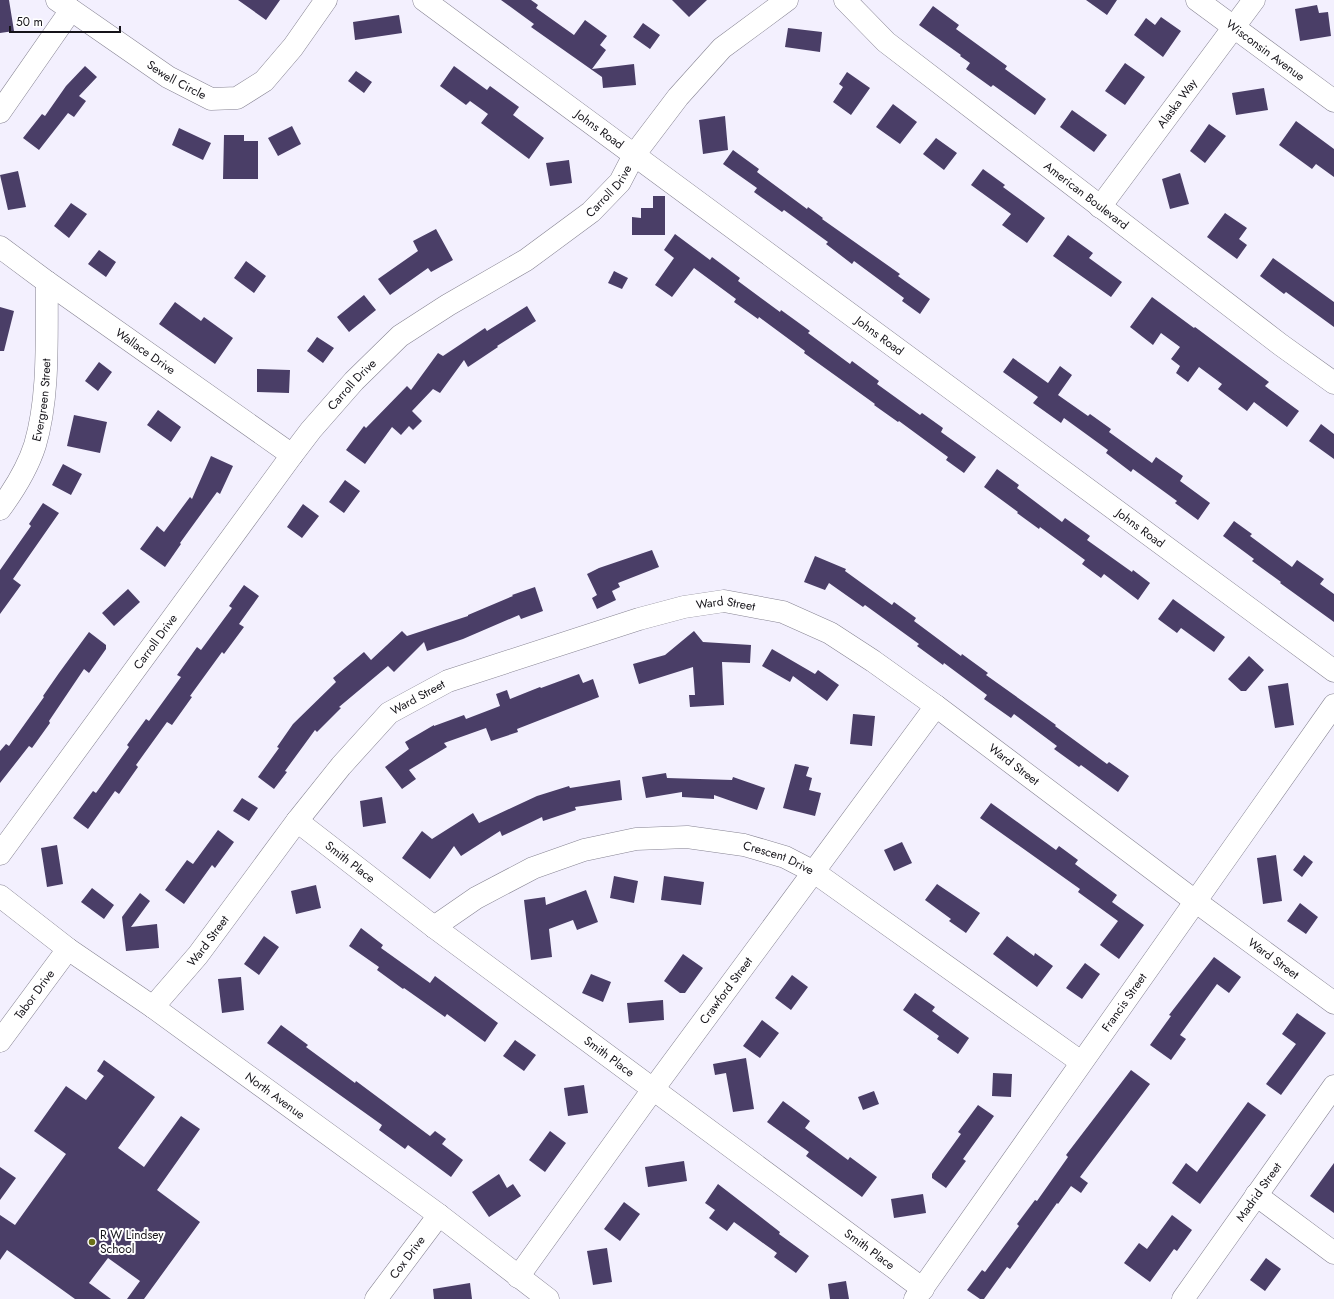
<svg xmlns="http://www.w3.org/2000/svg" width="1334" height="1299" font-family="Jost,sans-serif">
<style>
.building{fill:#4a3e67}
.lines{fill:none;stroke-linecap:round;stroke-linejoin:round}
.minor-casing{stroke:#868392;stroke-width:23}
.minor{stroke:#fff;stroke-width:22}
.poi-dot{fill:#6a7016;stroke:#fff;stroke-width:1.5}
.labels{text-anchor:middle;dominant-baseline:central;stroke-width:4;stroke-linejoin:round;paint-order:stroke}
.street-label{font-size:12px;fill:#151319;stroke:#fff}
.poi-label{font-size:12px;fill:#151319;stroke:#fff;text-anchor:start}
</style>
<rect width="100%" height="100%" fill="#f3f0fe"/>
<!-- building -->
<path class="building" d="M0 0H9L14 31 0 33Z
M238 0H280L266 20Z
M501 0H531L538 5 536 8 574 35 585 20 607 36 600 45 606 50 592 69 634 64 636 85 603 88 602 77 531 27 534 24Z
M672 0H707L689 17Z
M1086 0H1117L1107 15Z
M1317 5 1319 13 1328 12 1331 36 1300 41 1295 9Z
M933 6 959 25 956 29 1007 66 1005 69 1046 99 1035 115 993 85 991 87 966 69 970 63 960 56 961 55 919 25Z
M399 15 402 33 355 40 353 22Z
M1161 17 1181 31 1163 57 1134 35 1146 18 1155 25Z
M643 23 660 35 650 49 633 37Z
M788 28 822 32 820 52 785 47Z
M1125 63 1145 77 1125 105 1105 91Z
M85 66 97 77 79 96 86 101 74 117 68 113 39 150 23 138 42 114 45 116 66 86Z
M454 66 487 90 490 86 519 107 513 115 544 138 529 159 481 123 488 114 470 101 466 105 440 86Z
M356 71 372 82 364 93 348 81Z
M847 72 870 88 851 115 833 102 843 87 839 84Z
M1264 88 1268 110 1236 115 1232 93Z
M893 104 917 122 900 144 876 127Z
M1072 110 1107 135 1094 152 1060 127Z
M725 116 728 150 703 154 699 120Z
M1296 121 1334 149V177L1316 164 1312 169 1279 145Z
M1209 124 1226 136 1205 163 1190 151Z
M292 126 301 144 278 156 268 138Z
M179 128 211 143 203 160 172 145Z
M224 135H244V141H258V179H223Z
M936 138 957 153 944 170 923 154Z
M733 150 759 169 757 172 807 209 808 207 823 218 822 219 900 274 898 276 930 299 920 314 902 301 904 298 854 261 852 264 826 244 828 242 784 210 782 212 754 192 757 188 723 164Z
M569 160 572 183 550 186 546 163Z
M983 169 1005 185 1003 187 1045 218 1027 243 1002 225 1011 214 971 185Z
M18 171 26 207 8 210 0 175Z
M1180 173 1189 204 1170 209 1162 179Z
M653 196H665V235H632V217L641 218V208H653Z
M71 203 87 214 69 238 54 226Z
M1225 213 1247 228 1239 239 1247 245 1237 259 1207 237Z
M436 229 453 260 431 272 428 268 390 295 378 279 418 251 413 241Z
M675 234 710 260 712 257 740 278 738 281 780 312 781 310 810 331 808 333 850 364 852 361 879 381 877 384 920 415 922 413 943 428 941 432 976 457 964 473 946 460 948 457 899 421 898 422 874 405 875 404 804 353 805 351 759 317 758 319 734 302 736 299 694 268 672 297 655 285 674 258 664 250Z
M1068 235 1093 253 1089 258 1122 282 1111 297 1053 256Z
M99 250 116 262 106 277 88 264Z
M1273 258 1334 302V327L1286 292 1284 294 1260 276Z
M246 261 266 276 254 293 234 278Z
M614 271 628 278 622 289 608 283Z
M364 295 376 310 349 332 337 317Z
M1152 297 1194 328 1195 327 1269 382 1265 386 1299 411 1287 427 1254 402 1247 411 1218 389 1222 384 1199 367 1188 382 1176 373 1180 366 1171 359 1180 347 1161 333 1153 345 1130 327Z
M175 302 201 321 204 317 233 338 215 364 159 324Z
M527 306 536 321 497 346 498 347 468 367 464 360 440 393 433 389 412 411 422 421 413 430 409 426 401 435 392 427 365 464 346 450 364 426 366 428 407 386 411 390 438 353 443 356 485 328 487 331Z
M0 307 14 311 4 351H0Z
M317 337 334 348 323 363 307 351Z
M1013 358 1048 383 1060 366 1072 375 1058 395 1088 416 1090 414 1111 429 1109 432 1152 463 1156 457 1183 476 1180 481 1210 503 1198 520 1175 503 1177 501 1133 469 1131 472 1106 453 1108 450 1064 418 1061 423 1033 403 1038 397 1003 372Z
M99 362 112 372 98 391 85 381Z
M257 369 290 370 289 393 257 392Z
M158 410 181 427 171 442 147 425Z
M74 415 107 422 100 453 67 446Z
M1321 424 1334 434V459L1309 441Z
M211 456 233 466 220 494 217 492 180 543 181 544 165 567 140 549 157 526 164 532 190 497 192 499Z
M63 464 82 474 71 495 52 485Z
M997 469 1019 485 1017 488 1062 522 1065 518 1090 536 1087 540 1132 572 1133 570 1150 583 1138 600 1104 574 1101 578 1082 564 1085 560 1040 527 1039 529 1017 513 1018 512 984 487Z
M345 480 360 491 344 513 329 502Z
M43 503 59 513 13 579 21 585 0 614V570L31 526 29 524Z
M303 504 319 516 302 538 287 527Z
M1234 521 1252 534 1250 536 1292 567 1297 560 1324 579 1320 584 1334 594V622L1280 583 1281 582 1252 561 1254 559 1223 536Z
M652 550 659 567 618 583 620 587 612 591 616 600 597 609 592 598 597 595 587 574 599 568Z
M815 556 846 569 845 571 892 605 894 602 916 618 914 621 961 656 962 654 988 673 986 675 1056 725 1055 726 1107 764 1109 762 1129 776 1118 792 1081 765 1079 767 1054 749 1057 746 1014 714 1011 718 984 699 987 695 944 663 943 665 917 646 919 644 865 605 863 607 829 583 825 590 804 582Z
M244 585 259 596 239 624 244 627 224 654 222 652 190 696 192 697 172 725 167 722 136 765 138 767 119 794 115 791 88 829 73 818 93 791 96 793 129 747 127 745 146 719 149 721 181 677 177 675 197 647 201 650 232 608 229 606Z
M535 587 543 611 521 619 519 615 463 639 427 651 424 642 394 672 388 666 339 707 341 708 317 732 315 730 285 771 287 772 274 789 258 777 279 748 277 747 293 724 336 682 333 678 364 652 371 660 402 631 407 636 468 616V615L513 596 512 595Z
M128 589 140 602 114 626 102 613Z
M1173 599 1225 637 1214 652 1181 628 1177 633 1158 619Z
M694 631 703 642 751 645 750 663 722 662 724 705 690 707 689 695H695L693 667 639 684 633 664 665 655Z
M89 632 106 645V649L89 673 84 669 49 721 50 723 32 748 29 746 0 783V751L6 744 9 746 44 697 43 696 59 673Z
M772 649 815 674 818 670 839 685 827 701 793 676 790 682 762 666Z
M1249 656 1264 670 1246 691H1241L1228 679Z
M579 674 583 683 593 679 599 697 517 729 518 732 491 741 486 728 444 743 447 747 409 770 416 779 402 789 385 767 409 749 405 742 434 725V726L464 715 466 719 500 706 496 694 507 690 510 699 540 687 541 688Z
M1288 683 1294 725 1275 728 1268 686Z
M853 714 875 716 872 746 850 744Z
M795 764 809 767 806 776 812 778 809 790 821 793 815 816 783 808Z
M666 773 667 778 732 780 733 777 765 788 757 810 714 795V799L682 797V792L646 798 642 777Z
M620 780 622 800 575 807 576 810 543 821 542 817 502 836 500 831 461 856 454 846 430 879 402 858 422 831 432 839 473 813 479 823 537 796 569 786 570 788Z
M382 797 386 823 363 827 360 801Z
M242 798 258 808 249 821 233 811Z
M991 803 1056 850 1059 846 1078 860 1075 864 1117 895 1112 902 1144 925 1119 959 1100 945 1118 921 1078 892 1080 889 980 818Z
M218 830 234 842 215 868 212 865 184 904 165 890 187 860 193 864Z
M902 842 912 863 894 871 884 850Z
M57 845 63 884 47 887 41 848Z
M1276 855 1282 901 1263 904 1257 858Z
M1304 855 1313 862 1302 877 1293 870Z
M614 876 638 881 634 903 610 898Z
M664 876 704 882 701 905 661 900Z
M937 884 980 913 966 933 949 921 951 919 925 900Z
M316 885 321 908 296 914 291 891Z
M92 888 114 905 104 919 81 902Z
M586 890 598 922 577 930 573 920 549 929 552 957 531 960 524 900 545 897 546 905Z
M140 893 150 901 131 927 157 924 159 948 126 951 122 917Z
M1300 903 1318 917 1306 934 1287 921Z
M361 928 383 945 381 948 430 983 435 976 498 1023 485 1042 447 1014 445 1017 404 988 403 989 377 970 379 967 349 946Z
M264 936 279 947 259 975 244 964Z
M1007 936 1034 956 1035 953 1053 966 1037 987 993 954Z
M683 954 703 968 685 993H680L664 981Z
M1214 957 1241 977 1229 993 1217 984 1180 1035 1186 1039 1171 1060 1150 1045 1171 1016 1169 1015Z
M1085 963 1100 974 1082 999 1066 988Z
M591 974 611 982 603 1002 582 993Z
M792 975 808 987 791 1010 775 998Z
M241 977 244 1010 222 1013 218 979Z
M915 993 935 1007 932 1011 969 1038 958 1054 937 1039 939 1036 903 1010Z
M663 1000 664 1020 629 1023 627 1003Z
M1297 1013 1326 1033 1281 1095 1266 1084 1296 1044 1282 1034Z
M762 1020 779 1033 760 1058 743 1046Z
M281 1025 308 1045 306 1047 355 1083 356 1081 430 1136 435 1131 446 1139 442 1144 463 1160 451 1177 408 1145 405 1149 379 1130 382 1125 267 1043Z
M515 1040 536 1055 524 1071 503 1056Z
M746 1058 754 1109 733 1112 726 1073 715 1075 713 1064Z
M104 1060 155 1097 118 1148 144 1167 181 1116 200 1129 157 1190 200 1222 144 1299H127L140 1281 108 1258 89 1283 111 1299H75L7 1250 0 1260V1215L15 1225 66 1154 34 1131 66 1086 86 1100 104 1076 97 1071Z
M1131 1070 1150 1084 1080 1177 1088 1183 1081 1193 1071 1186 1058 1204 1057 1203 1010 1269 1007 1267 984 1299H980L967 1290 982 1270 985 1272 1019 1226 1017 1224 1035 1200 1037 1201 1068 1157 1066 1155Z
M993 1073 1012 1074 1011 1097 992 1096Z
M584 1085 588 1113 568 1116 564 1088Z
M874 1091 879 1104 863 1110 858 1097Z
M783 1101 810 1121 805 1128 848 1160 850 1157 877 1177 862 1197 806 1156 809 1152 767 1122Z
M1248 1102 1266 1115 1200 1204 1172 1183 1186 1163 1197 1172Z
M978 1105 994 1116 963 1159 966 1161 946 1188 932 1178V1174L961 1134 958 1132Z
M550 1131 566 1143 545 1172 529 1160Z
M684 1161 687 1181 648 1187 645 1167Z
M1334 1163V1213L1310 1196Z
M0 1167 16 1178 0 1200Z
M499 1174 507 1188 513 1184 521 1196 489 1217 472 1192Z
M718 1184 780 1232 779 1234 809 1256 796 1273 774 1257 777 1253 734 1222 727 1231 709 1218 715 1210 705 1203Z
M923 1194 926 1213 894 1218 891 1199Z
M624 1202 640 1214 620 1241 604 1229Z
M1172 1215 1192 1230 1177 1251 1174 1249 1150 1282 1124 1263 1139 1243 1147 1249Z
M607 1248 612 1282 593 1285 587 1251Z
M1266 1258 1281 1269 1265 1291 1250 1280Z
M846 1281 849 1299H830L828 1284Z
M470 1283 472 1299H434L433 1289Z"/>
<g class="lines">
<defs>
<g id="minor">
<path id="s1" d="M57 0 168 77 211 99 237 98 264 81 293 47 326 0"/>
<path id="s2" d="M424 0 1334 671"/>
<path id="s3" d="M845 0 886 42 1281 345 1334 383"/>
<path id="s4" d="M1197 0 1334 101"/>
<path d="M0 112 71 10"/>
<path id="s5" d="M1100 207 1254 0"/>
<path id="s6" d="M0 247 47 282 292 455"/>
<path id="s7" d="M0 509C14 490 28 467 35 445 50 394 46 334 47 282"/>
<path id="s8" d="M297 821 434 927 923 1289"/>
<path id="s9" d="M0 854 292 455 311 430 354 381 400 336 448 305 526 260 591 212 620 182 634 155 678 97 722 48 787 0"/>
<path id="s10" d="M0 896 68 949 153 1007 439 1215 548 1299"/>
<path id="s11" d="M434 927 476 898 533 868 584 850 636 839 687 837 744 845 785 857 814 872 1081 1062"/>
<path id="s12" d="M153 1007 198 955 297 821 341 766 389 713 448 681 639 619 684 607 724 601 783 612 830 633 873 661 936 706 1195 901 1334 1003"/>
<path id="s13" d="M0 1041 68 949"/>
<path d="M1256 1195 1334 1253"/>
<path id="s14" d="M518 1277 654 1088 936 706"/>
<path id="s15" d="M376 1299 439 1215"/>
<path id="s16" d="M915 1299 1334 705"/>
<path id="s17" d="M1183 1299 1334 1086"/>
</g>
</defs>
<!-- minor casing -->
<use href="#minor" class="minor-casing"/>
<!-- minor -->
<use href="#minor" class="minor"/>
</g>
<!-- markers -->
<circle class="poi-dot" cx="92" cy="1242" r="4"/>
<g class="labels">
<!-- street labels -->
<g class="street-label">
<text stroke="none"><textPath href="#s4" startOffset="85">Wisconsin Avenue</textPath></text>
<text stroke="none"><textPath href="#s1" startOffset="144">Sewell Circle</textPath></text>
<text stroke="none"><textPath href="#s5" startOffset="129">Alaska Way</textPath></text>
<text stroke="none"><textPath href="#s2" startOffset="218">Johns Road</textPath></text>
<text stroke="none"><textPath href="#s9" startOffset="911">Carroll Drive</textPath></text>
<text stroke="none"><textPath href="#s3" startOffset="311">American Boulevard</textPath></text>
<text stroke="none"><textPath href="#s2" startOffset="566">Johns Road</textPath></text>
<text stroke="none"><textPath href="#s6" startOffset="179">Wallace Drive</textPath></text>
<text stroke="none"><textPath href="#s9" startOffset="587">Carroll Drive</textPath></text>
<text stroke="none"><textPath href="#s7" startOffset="119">Evergreen Street</textPath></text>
<text stroke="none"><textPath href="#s2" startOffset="890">Johns Road</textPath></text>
<text stroke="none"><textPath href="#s12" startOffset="734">Ward Street</textPath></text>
<text stroke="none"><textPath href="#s9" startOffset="263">Carroll Drive</textPath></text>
<text stroke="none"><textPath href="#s12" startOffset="410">Ward Street</textPath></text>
<text stroke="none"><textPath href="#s12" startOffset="1070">Ward Street</textPath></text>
<text stroke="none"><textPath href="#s11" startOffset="368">Crescent Drive</textPath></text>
<text stroke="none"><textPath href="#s8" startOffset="67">Smith Place</textPath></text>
<text stroke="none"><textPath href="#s12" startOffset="86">Ward Street</textPath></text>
<text stroke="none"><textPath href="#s12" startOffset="1394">Ward Street</textPath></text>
<text stroke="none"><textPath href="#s14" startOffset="354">Crawford Street</textPath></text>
<text stroke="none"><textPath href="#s13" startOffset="58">Tabor Drive</textPath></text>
<text stroke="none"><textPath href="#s16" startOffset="363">Francis Street</textPath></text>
<text stroke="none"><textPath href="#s8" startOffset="391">Smith Place</textPath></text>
<text stroke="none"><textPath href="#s10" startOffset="340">North Avenue</textPath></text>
<text stroke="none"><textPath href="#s17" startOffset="131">Madrid Street</textPath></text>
<text stroke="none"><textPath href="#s8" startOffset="715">Smith Place</textPath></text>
<text stroke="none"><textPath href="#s15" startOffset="52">Cox Drive</textPath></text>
</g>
<!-- poi labels -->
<g class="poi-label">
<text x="100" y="1235">R W Lindsey<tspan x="100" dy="14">School</tspan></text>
</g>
</g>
<!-- scale -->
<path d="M10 26v6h110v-6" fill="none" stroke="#151319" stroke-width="2"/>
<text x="16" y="26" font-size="12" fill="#151319" stroke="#ffffff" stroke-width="3" paint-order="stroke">50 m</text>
</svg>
